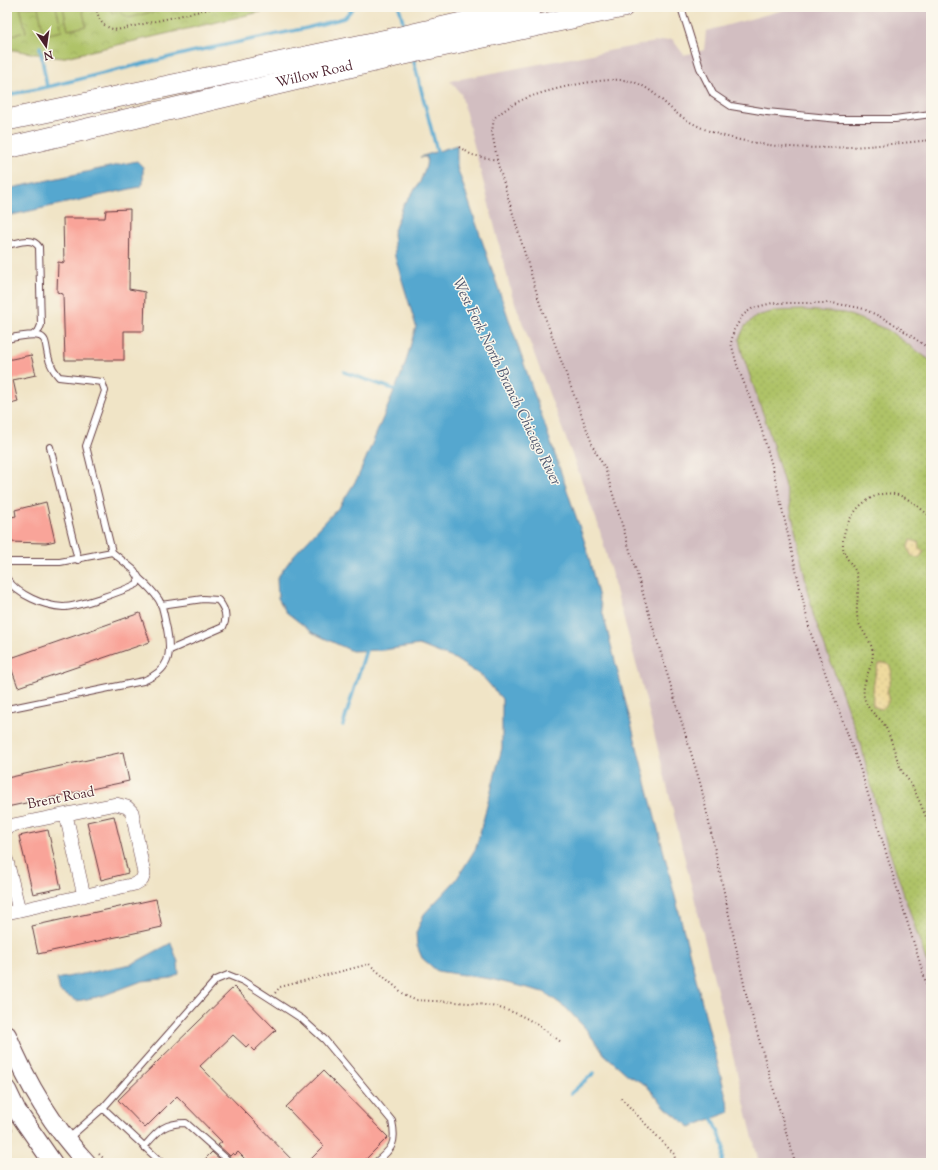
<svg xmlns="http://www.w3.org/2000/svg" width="938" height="1170" font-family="'Sorts Mill Goudy',serif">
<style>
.industrial{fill:#d2bec1}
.grass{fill:url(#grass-dots);stroke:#7c7149}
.sand{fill:url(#sand-dots);stroke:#9c7c64}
.park{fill:url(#park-crowns);stroke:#7c7149}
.pitch{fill:#afc367;stroke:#7c7149}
.water{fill:#54a7cf;stroke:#4f637d}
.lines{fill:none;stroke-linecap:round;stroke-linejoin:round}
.stream{stroke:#54a7cf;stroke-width:3.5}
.building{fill:#f9a499}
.service-casing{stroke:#633d42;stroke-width:8}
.minor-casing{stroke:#633d42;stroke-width:14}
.secondary-casing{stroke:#633d42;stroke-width:20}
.primary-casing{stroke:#633d42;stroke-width:22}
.path{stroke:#633d42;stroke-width:2;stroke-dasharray:1 3;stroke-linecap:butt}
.service{stroke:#fff;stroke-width:6}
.minor{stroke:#fff;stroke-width:13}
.secondary{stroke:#fff;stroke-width:18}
.primary{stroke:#fff;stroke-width:21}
.labels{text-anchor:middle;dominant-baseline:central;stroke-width:3;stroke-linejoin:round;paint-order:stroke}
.street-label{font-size:14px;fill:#4a1f2b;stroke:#fbf7ec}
.water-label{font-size:15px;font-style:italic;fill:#4e556d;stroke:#fbf7ec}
</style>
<defs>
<pattern id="grass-dots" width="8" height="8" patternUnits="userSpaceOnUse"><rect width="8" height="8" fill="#afc367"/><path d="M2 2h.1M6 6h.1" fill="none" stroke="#98a75a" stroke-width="1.8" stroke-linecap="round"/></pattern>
<pattern id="sand-dots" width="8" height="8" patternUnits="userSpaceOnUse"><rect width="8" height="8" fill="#eeda9e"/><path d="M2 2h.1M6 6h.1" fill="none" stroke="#cebb88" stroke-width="1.8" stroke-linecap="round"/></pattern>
<pattern id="park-crowns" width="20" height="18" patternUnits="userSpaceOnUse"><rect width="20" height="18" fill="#afc367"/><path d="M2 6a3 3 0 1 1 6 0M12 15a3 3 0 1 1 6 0" fill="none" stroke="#98a75a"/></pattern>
</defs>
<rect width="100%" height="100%" fill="#fbf7ec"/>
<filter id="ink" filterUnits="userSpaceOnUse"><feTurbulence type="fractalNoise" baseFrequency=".025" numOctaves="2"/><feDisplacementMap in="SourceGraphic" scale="8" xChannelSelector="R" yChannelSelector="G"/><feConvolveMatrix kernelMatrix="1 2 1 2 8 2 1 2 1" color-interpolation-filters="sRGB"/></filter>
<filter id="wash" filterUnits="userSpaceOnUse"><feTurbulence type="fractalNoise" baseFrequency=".012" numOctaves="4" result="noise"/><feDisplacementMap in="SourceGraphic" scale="16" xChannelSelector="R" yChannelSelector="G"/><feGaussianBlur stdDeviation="0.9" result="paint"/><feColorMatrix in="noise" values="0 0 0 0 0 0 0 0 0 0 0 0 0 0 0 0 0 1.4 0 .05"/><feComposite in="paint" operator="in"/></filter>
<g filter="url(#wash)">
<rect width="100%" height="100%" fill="#f0e4c6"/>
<!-- industrial -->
<path class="industrial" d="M794 7H931V1163H759L647 704 598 524 512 295 461 94 450 81 672 39 684 55 704 50 706 31Z"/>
<!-- grass -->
<path class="grass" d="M802 310 845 313 888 330 931 361V975L882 829 861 745 813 614 788 497 767 425 742 353 739 339 745 326 757 316 775 311Z"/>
<!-- sand -->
<path class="sand" d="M910 540 918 542 919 548 924 551 920 557 916 558 911 555 908 547Z
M882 663 888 664C896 674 888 684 887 692 887 695 889 699 888 702 887 706 884 707 881 709L873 706C872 692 874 678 878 665Z"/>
<!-- park -->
<path class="park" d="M7 7H282L61 58 7 49Z"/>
<!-- pitch -->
<path class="pitch" d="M7 7H20L26 32 7 36Z
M38 7H56L62 31 44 35Z
M63 7H82L86 26 68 30Z
M110 7H169L129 18 118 11 112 13Z"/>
<!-- water -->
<path class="water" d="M457 145V167L585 543 730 1112 690 1127 666 1108 646 1085 628 1075 604 1054 585 1028 566 1008 544 992 490 979 437 971 422 958 417 946 416 933 424 914 456 880 476 848 502 748V699L483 677 455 659 419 645 383 650 352 651 313 633 286 612 278 598 277 578 294 555 340 506 358 477 404 368 416 326 395 257 393 233 403 206 420 182 426 166 427 157H420Z
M137 161 143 167V184L139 187 7 216V189Z
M171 943 178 962 179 974 172 978 142 981 102 996 77 1001 60 992 57 979 132 964Z"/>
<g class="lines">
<!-- stream -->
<path class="stream" d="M399 7 405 29
M40 47 47 87 191 52 307 28 344 18 354 7
M413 58 438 155
M7 95 47 87
M344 372 399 391
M343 725 367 647
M571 1093 594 1073
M711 1114 724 1146 723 1163"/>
</g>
<g id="blocks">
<!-- building -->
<path class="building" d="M130 209 129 289 145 292 144 331H124V360H65L63 294 57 292 58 262 64 263 63 218H105L106 210Z
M31 355 36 375 13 380 18 402 7 405V360Z
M46 502 55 541 46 543 7 542V518L16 516 15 510Z
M140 613 150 642 18 687 8 659Z
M123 752 129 781 7 807V778Z
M114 816 128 873 101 880 87 822Z
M48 830 61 888 33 894 19 836Z
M156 899 162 927 38 954 32 926Z
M234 987 276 1030 254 1051 248 1045 246 1047 233 1035 200 1066 295 1163H249L238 1152 235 1155 233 1153 230 1156 218 1145 222 1142 177 1096 145 1128 118 1100Z
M323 1071 388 1137 362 1163H307L324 1146 286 1107Z
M212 1152 223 1162 210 1163 205 1159Z"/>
</g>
</g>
<g filter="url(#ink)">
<use href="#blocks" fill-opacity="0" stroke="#633d42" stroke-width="1"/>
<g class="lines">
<defs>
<path id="service" d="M681 7 700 68 713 94 731 106 767 112 839 119H895L931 114
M7 245C18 243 32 236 39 247L41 325 39 330 34 334
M7 339C66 326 33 348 59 377L102 382 105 391 86 446 112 552 60 562H7
M50 447 78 560
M7 579C18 595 44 606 63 607 78 607 123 591 137 584L139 578 134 570 112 552
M161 605 203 599 218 600C225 608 228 617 223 627L170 650
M7 709 143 681C170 670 172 655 167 629 165 621 164 612 161 604 157 594 147 586 139 578
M103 1108 162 1163
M69 1138 103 1108 216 980 228 975 243 981 302 1019 325 1040 392 1121C397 1144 392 1149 375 1163
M144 1147C158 1131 163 1123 186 1123L231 1163"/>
<path id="minor" d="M66 815 84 896
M7 828 13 825 116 804 127 807 132 812 144 874 142 880 135 884 7 913
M7 861 19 910"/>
<path id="secondary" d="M7 1035C26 1082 52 1126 87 1163
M7 1090 17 1111 53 1163"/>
<g id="primary">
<path d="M7 120 396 38 532 7"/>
<path id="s1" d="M7 148 400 55 623 7"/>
</g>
</defs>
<!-- service casing -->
<use href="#service" class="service-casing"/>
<!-- minor casing -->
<use href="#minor" class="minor-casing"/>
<!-- secondary casing -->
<use href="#secondary" class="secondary-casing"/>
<!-- primary casing -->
<use href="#primary" class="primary-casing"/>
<!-- path -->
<path class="path" d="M96 7C99 21 102 27 117 30L218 7
M459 147 472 155 497 160
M931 350 894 324 879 316 861 308 832 303H772L753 308 743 315 734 330 731 343 737 365 760 424 773 469 810 631 860 768 931 999
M931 517C922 510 912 500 901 496 871 484 841 518 843 547 844 559 855 565 857 576 860 590 856 602 857 615 858 627 868 636 872 648 877 666 857 682 866 703 871 714 881 718 885 726 892 740 895 755 901 769 903 774 908 779 911 784 919 798 924 814 931 828
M928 590 931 588
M275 993 280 987 369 964 406 996 415 1000C444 1002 482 1001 509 1011 529 1017 545 1030 561 1042
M621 1098 674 1154 676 1163
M7 1135H10L12 1129
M99 1154 108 1163
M795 1163 747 998 701 786 605 468 594 449 540 304 498 164 492 132 494 118C503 111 511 105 522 100 544 90 611 74 634 82 651 88 662 101 675 112 697 129 723 137 750 142 806 153 875 146 931 140"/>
<!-- service -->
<use href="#service" class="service"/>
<!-- minor -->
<use href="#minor" class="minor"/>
<!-- secondary -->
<use href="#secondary" class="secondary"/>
<!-- primary -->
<use href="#primary" class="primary"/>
</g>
</g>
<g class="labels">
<!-- street labels -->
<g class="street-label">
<text stroke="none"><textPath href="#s1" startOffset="316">Willow Road</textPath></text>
<text transform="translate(61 799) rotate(-11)">Brent Road</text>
</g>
<!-- water labels -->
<g class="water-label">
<text transform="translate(506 382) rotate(64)">West Fork North Branch Chicago River</text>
</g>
</g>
<!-- margin -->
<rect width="938" height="1170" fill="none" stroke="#fbf7ec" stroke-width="24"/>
<!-- north arrow -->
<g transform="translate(46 46) rotate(167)" stroke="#fbf7ec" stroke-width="3" paint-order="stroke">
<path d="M0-3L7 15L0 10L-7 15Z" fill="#4a1f2b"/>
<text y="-6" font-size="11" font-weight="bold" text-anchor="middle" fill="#4a1f2b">N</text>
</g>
</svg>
